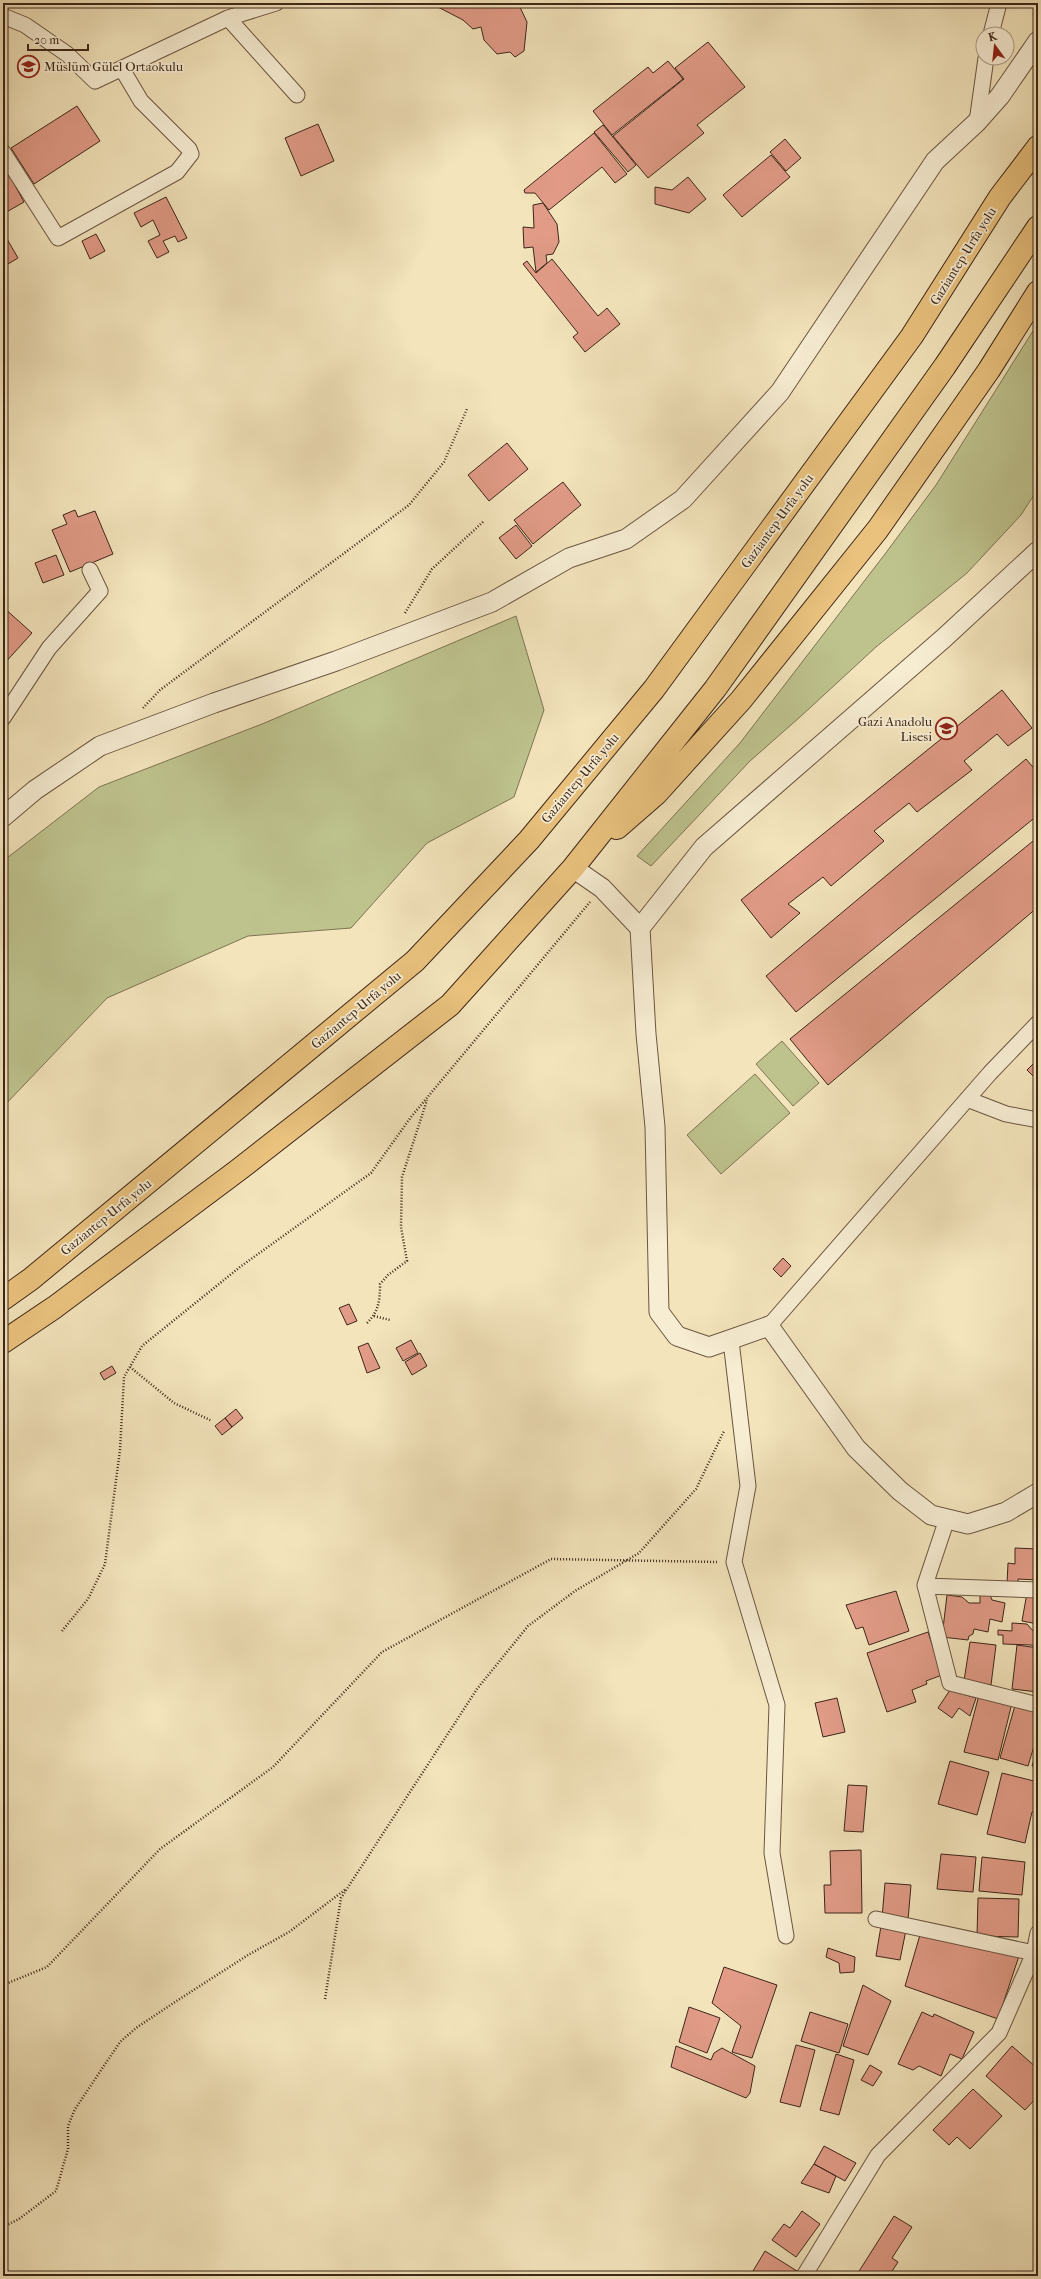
<svg xmlns="http://www.w3.org/2000/svg" width="1041" height="2279" font-family="'IM FELL French Canon',serif">
<style>
.green{fill:#bec38e;stroke:#7e7452}
.building{fill:#e19b87;stroke:#3e2617}
.lines{fill:none;stroke-linecap:round;stroke-linejoin:round}
.minor-casing{stroke:#6b5640;stroke-width:17}
.tertiary-casing{stroke:#6b5640;stroke-width:21}
.trunk-casing{stroke:#3e2617;stroke-width:24}
.path{stroke:#3e2617;stroke-width:2.5;stroke-dasharray:1 2;stroke-linecap:butt}
.minor{stroke:#f7edd3;stroke-width:15}
.tertiary{stroke:#f7edd3;stroke-width:19}
.trunk{stroke:#eac27e;stroke-width:22}
.labels{text-anchor:middle;dominant-baseline:central;stroke-width:3.5;stroke-linejoin:round;paint-order:stroke}
.poi-label{font-size:13px;fill:#3e2617;stroke:#f7edd3;text-anchor:start}
.street-label{font-size:13px;fill:#3e2617;stroke:#f7edd3}
</style>
<rect width="100%" height="100%" fill="#f3e4bc"/>
<filter id="stains"><feTurbulence type="fractalNoise" baseFrequency=".005" numOctaves="4"/><feColorMatrix values="0 0 0 0 .2 0 0 0 0 .09 0 0 0 0 .02 0 0 0 .5 -.17"/></filter>
<radialGradient id="worn" r=".72"><stop offset=".6" stop-color="#630" stop-opacity="0"/><stop offset="1" stop-color="#630" stop-opacity=".3"/></radialGradient>
<!-- green -->
<path class="green" d="M1038 323V489L1021 515 967 573 876 647 800 717 750 761 651 866 637 856 740 743 885 554 936 485Z
M516 616 544 710 514 797 427 843 351 928 248 936 107 998 3 1107V861L99 787 262 724Z
M782 1041 819 1083 793 1106 756 1064Z
M755 1074 790 1113 721 1174 687 1135Z"/>
<!-- building -->
<path class="building" d="M436 3H518L527 22 524 51 515 57 510 52 497 54 484 40 481 27 473 29 463 20 436 6Z
M708 42 745 87 697 125 704 133 648 178 613 136 684 79 675 68Z
M668 61 683 79 612 135 593 111 648 67 653 73Z
M77 106 100 141 34 184 11 148Z
M318 124 334 161 301 176 285 138Z
M603 125 636 165 628 172 594 132Z
M594 133 627 174 615 183 602 167 549 210 535 193H525L524 190Z
M785 139 801 158 786 171 770 152Z
M771 155 790 177 742 217 723 195Z
M3 163 24 202 3 214Z
M688 177 706 199 689 213 655 204V187L672 190Z
M166 197 187 238 178 242 175 236 163 241 169 252 157 258 148 241 160 235 153 220 141 227 134 213Z
M543 203 557 224 559 242 553 254 546 255 547 263 536 272 533 247 524 248 523 227 534 228 533 205Z
M3 232 18 258 3 267Z
M96 234 105 251 90 259 82 241Z
M552 259 598 316 607 308 620 324 585 352 573 337 578 333 523 264 527 261 536 273Z
M507 443 528 469 489 501 468 475Z
M563 482 581 505 533 544 514 520Z
M75 510 78 517 95 511 113 554 70 572 52 530 67 524 63 515Z
M516 525 532 546 516 559 499 538Z
M56 555 64 575 43 583 35 563Z
M3 607 32 633 3 665Z
M1002 690 1032 728 1008 746 997 734 964 761 972 770 917 812 909 803 874 831 884 841 831 886 823 877 788 904 800 913 771 938 741 900Z
M1026 759 1038 773V815L796 1012 766 976Z
M1038 837V907L828 1085 790 1039Z
M1038 1059V1081L1027 1070Z
M783 1258 791 1266 781 1277 773 1269Z
M349 1304 357 1321 347 1325 339 1308Z
M411 1340 418 1353 403 1361 396 1348Z
M368 1343 380 1368 367 1373 358 1347Z
M420 1353 427 1366 412 1375 405 1362Z
M112 1366 116 1373 104 1380 100 1373Z
M236 1409 243 1418 232 1427 225 1418Z
M225 1418 232 1427 222 1435 215 1426Z
M1015 1548 1038 1549V1580L1018 1579V1584H1007L1008 1563 1015 1564Z
M896 1591 909 1631 869 1645 863 1627 856 1629 846 1605Z
M1027 1593 1038 1595V1624L1022 1621Z
M947 1595 962 1597 969 1603H980V1595H990L992 1600 1005 1603 1002 1622 990 1619 988 1632 974 1629 973 1634 969 1636 968 1640 942 1637Z
M1012 1623 1027 1624 1035 1633 1038 1648 1031 1645 1003 1644V1635H998V1630L1012 1631Z
M928 1632 942 1675 926 1681 927 1684 912 1690 916 1702 887 1712 867 1653Z
M970 1642 996 1645 991 1685 964 1681Z
M1017 1645 1038 1648V1692L1012 1689Z
M950 1690 976 1698 970 1716 959 1708 952 1718 938 1708Z
M979 1695 1012 1703 998 1760 964 1752Z
M837 1698 845 1732 823 1737 815 1703Z
M1016 1702 1038 1709V1733L1028 1766 1000 1758Z
M1038 1746V1768L1032 1766Z
M950 1761 989 1772 977 1815 938 1804Z
M1002 1773 1038 1782V1811L1032 1812 1025 1843 987 1834Z
M848 1785 867 1786 863 1832 844 1831Z
M861 1850 862 1913H825L824 1885H831L830 1851Z
M941 1854 976 1857 973 1892 937 1889Z
M982 1857 1025 1862 1022 1895 979 1891Z
M885 1883 911 1885 908 1920 882 1918Z
M978 1898 1019 1899 1018 1937 977 1936Z
M881 1926 906 1930 900 1960 876 1956Z
M920 1935 1019 1956 998 2019 905 1986Z
M828 1948 855 1957 854 1972 840 1973 839 1963 826 1957Z
M724 1967 777 1985 752 2058 732 2052 741 2026 712 2003Z
M863 1985 891 2001 868 2055 843 2046Z
M689 2007 720 2018 707 2053 679 2042Z
M810 2012 848 2024 839 2053 801 2041Z
M922 2012 933 2017 934 2014 974 2032 962 2059 950 2054 941 2076 919 2066 913 2070 898 2064Z
M796 2045 815 2050 800 2107 780 2102Z
M676 2046 711 2060 714 2053 722 2048 755 2066 750 2093 746 2098 671 2067Z
M1012 2046 1038 2069V2096L1025 2110 986 2076Z
M836 2054 854 2060 839 2115 820 2110Z
M870 2065 882 2072 873 2086 861 2080Z
M973 2089 1002 2116 970 2149 957 2137 949 2145 933 2130Z
M824 2146 856 2163 845 2181 814 2164Z
M814 2164 836 2176 829 2193 801 2183Z
M802 2211 820 2224 796 2257 772 2240 784 2224 790 2228Z
M894 2216 912 2227 892 2258 898 2262 889 2276H856Z
M765 2251 797 2271 794 2276H750Z"/>
<g class="lines">
<defs>
<path id="minor" d="M3 16 25 25 67 54 95 81 228 18 276 3
M228 18 297 95
M991 34 999 3
M977 122 986 58
M3 152 58 238 177 172 191 154 189 149 141 101 122 69
M3 718 49 648 100 591 90 570
M967 1099 1006 1114 1038 1120
M769 1326 990 1073 1038 1023
M738 1400 731 1341 748 1486 734 1562 777 1705 772 1853 786 1936
M947 1519 925 1585 950 1683 1038 1705
M925 1586 1038 1590
M876 1919 1034 1953
M804 2276 878 2155 999 2033 1034 1953 1038 1933"/>
<path id="tertiary" d="M3 817 35 790 100 746 214 703 336 661 492 602 569 558 626 539 683 499 780 392 935 161 977 122 1000 96 1038 41
M573 868 602 888 640 928 646 1034 655 1127 659 1312 677 1336 709 1347 769 1326 856 1448 900 1491 931 1515 968 1524 1006 1512 1038 1493
M640 928 704 847 944 638 1038 551"/>
<path id="trunk" d="M617 828 656 794 741 700 878 529 989 370 1038 292
M3 1299 31 1279 415 961 529 840 654 689 912 336 1000 197 1038 147
M3 1342 55 1307 237 1171 450 1005 573 868 715 689 945 366 1038 227"/>
</defs>
<!-- minor casing -->
<use href="#minor" class="minor-casing"/>
<!-- tertiary casing -->
<use href="#tertiary" class="tertiary-casing"/>
<!-- trunk casing -->
<use href="#trunk" class="trunk-casing"/>
<!-- path -->
<path class="path" d="M405 613 432 569 484 521
M143 708 160 690 409 505 444 462 467 409
M374 1316 390 1320
M367 1323C379 1311 380 1300 380 1284L388 1275 407 1261 401 1227 402 1177 427 1100
M130 1367 174 1403 212 1421
M62 1631 88 1599 105 1564 120 1450 124 1377 142 1346 240 1267 371 1173 411 1117 590 902
M3 1985 47 1967 160 1849 273 1767 382 1652 551 1559 717 1562
M325 1999 341 1898 477 1689 528 1626 575 1591 639 1553 696 1489 724 1431
M3 2227 19 2219 56 2191 68 2149V2126L75 2109 120 2042 136 2028 175 2002 248 1955 289 1932 346 1889"/>
<!-- minor -->
<use href="#minor" class="minor"/>
<!-- tertiary -->
<use href="#tertiary" class="tertiary"/>
<!-- trunk -->
<use href="#trunk" class="trunk"/>
</g>
<!-- icons -->
<defs>
<symbol id="school-ring" viewBox="-11 -11 22 22"><circle r="9.5" fill="#f7edd3" stroke="#8f2418" stroke-width="1.5"/><path d="M0-5L7-2L0 1L-7-2ZM-4 1L0 2.5L4 1V4Q0 6-4 4Z" fill="#8f2418"/></symbol>
</defs>
<g fill-rule="evenodd">
<use href="#school-ring" x="16" y="54" width="25" height="25"/>
<use href="#school-ring" x="934" y="716" width="25" height="25"/>
</g>
<g class="labels">
<!-- poi labels -->
<g class="poi-label">
<text x="44" y="66">Müslüm Gülel Ortaokulu</text>
<text x="932" y="721" text-anchor="end">Gazi Anadolu<tspan x="932" dy="15">Lisesi</tspan></text>
</g>
<!-- street labels -->
<g class="street-label">
<text transform="translate(963 256) rotate(-58)">Gaziantep-Urfa yolu</text>
<text transform="translate(777 521) rotate(-54)">Gaziantep-Urfa yolu</text>
<text transform="translate(580 778) rotate(-50)">Gaziantep-Urfa yolu</text>
<text transform="translate(356 1010) rotate(-40)">Gaziantep-Urfa yolu</text>
<text transform="translate(106 1217) rotate(-39)">Gaziantep-Urfa yolu</text>
</g>
</g>
<!-- margin -->
<rect width="1041" height="2279" fill="none" stroke="#f3e4bc" stroke-width="16"/>
<rect x="4" y="4" width="1033" height="2271" fill="none" stroke="#3e2617" stroke-width="2"/>
<rect x="8" y="8" width="1025" height="2263" fill="none" stroke="#3e2617"/>
<!-- north arrow -->
<g transform="translate(995 46) rotate(345)"><circle r="19" fill="#f7edd3" stroke="#ad9d88"/>
<path d="M0-3L7 15L0 10L-7 15Z" fill="#8f2418"/>
<text y="-6" font-size="11" font-weight="bold" text-anchor="middle" fill="#3e2617">K</text>
</g>
<!-- scale -->
<path d="M28 44v6h60v-6" fill="none" stroke="#3e2617" stroke-width="2"/>
<text x="34" y="44" font-size="12" fill="#3e2617" stroke="#f7edd3" stroke-width="3" paint-order="stroke">20 m</text>
<rect width="100%" height="100%" filter="url(#stains)"/>
<rect width="100%" height="100%" fill="url(#worn)"/>
</svg>
